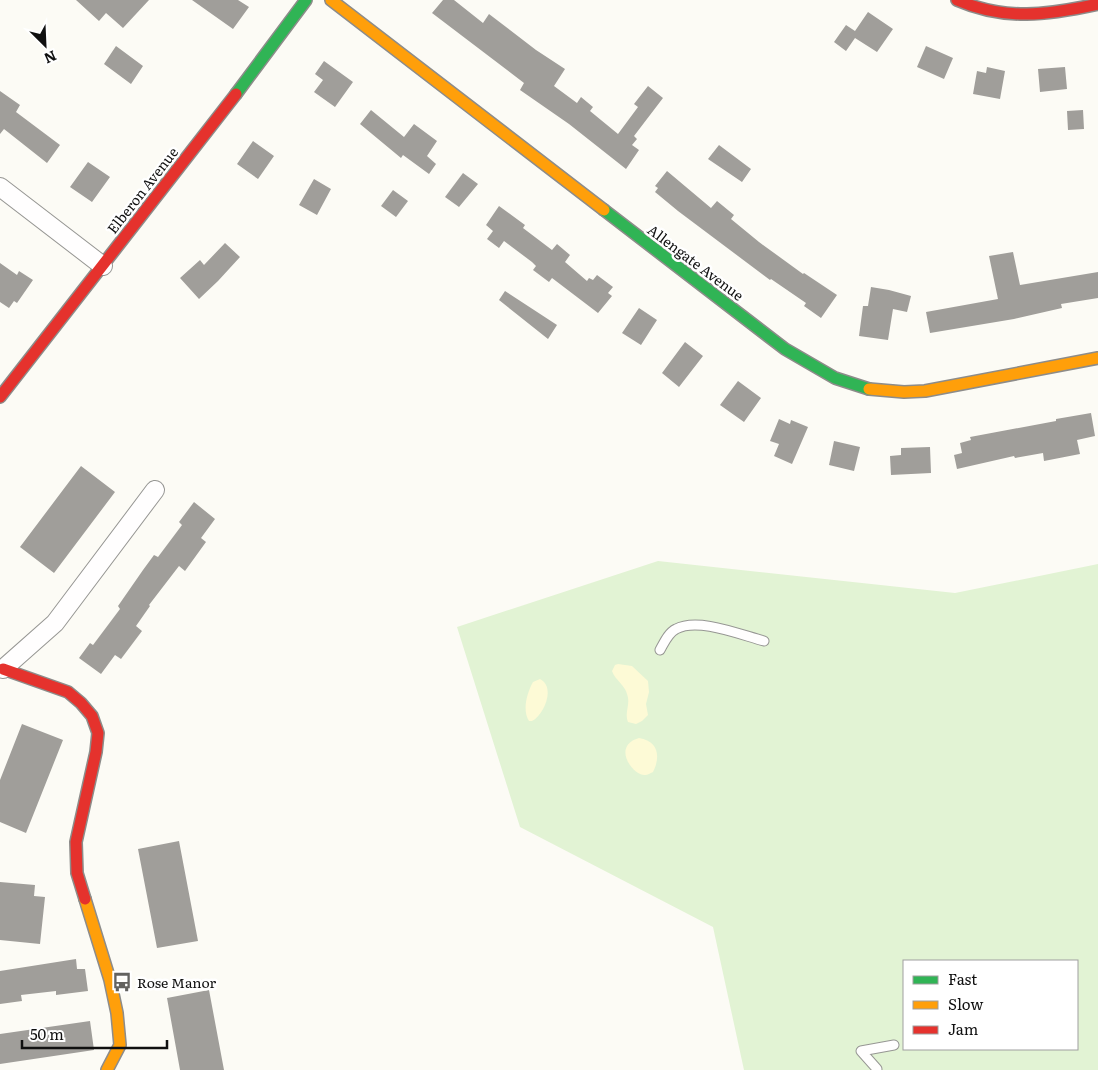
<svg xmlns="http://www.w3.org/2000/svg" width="1098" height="1070" font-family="Literata,serif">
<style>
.green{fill:#e2f3d4;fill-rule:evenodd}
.sand{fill:#fdfad6}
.building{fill:#a09e9a}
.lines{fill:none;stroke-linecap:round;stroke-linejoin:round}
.lane-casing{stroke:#969693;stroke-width:11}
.street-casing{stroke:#969693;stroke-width:20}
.fast-casing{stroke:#8d8c8a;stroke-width:14}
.slow-casing{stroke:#8d8c8a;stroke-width:14}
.jam-casing{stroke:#8d8c8a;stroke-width:14}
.lane{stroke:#fffefe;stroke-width:9}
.street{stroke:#fffefe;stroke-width:18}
.fast{stroke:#30b455;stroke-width:11}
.slow{stroke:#ff9f0a;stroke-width:11}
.jam{stroke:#e5322d;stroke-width:11}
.labels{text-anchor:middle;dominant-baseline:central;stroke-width:5;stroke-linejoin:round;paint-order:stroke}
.street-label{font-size:14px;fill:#101010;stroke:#fff}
.poi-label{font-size:14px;fill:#101010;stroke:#fff;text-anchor:start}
</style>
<rect width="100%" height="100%" fill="#fcfbf5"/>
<!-- green -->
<path class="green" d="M658 561 955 593 1098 564V1070H744L713 927 520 827 457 627ZM904 961H1077V1049H904Z"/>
<!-- sand -->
<path class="sand" d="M618 664 632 666 648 681 649 692 646 704 648 715 642 721 636 724 628 722C624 712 631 705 627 694 625 685 615 680 612 671L615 665Z
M540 679C556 687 544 715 532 721H529C522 710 527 693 533 682Z
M639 738C658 741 661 756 653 772 650 773 648 775 645 775 633 776 611 746 639 738Z"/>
<!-- building -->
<path class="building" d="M76 0H149L123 28 106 13 99 21Z
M192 0H238L249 7 233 29Z
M443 0H454L483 23 489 14 536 50 565 69 554 86 577 103 581 97 593 107 590 111 618 134 638 107 634 104 648 86 663 98 634 136 637 139 632 145 639 150 626 169 569 124 520 90 524 83 432 13Z
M868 12 893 29 877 52 855 38 846 51 834 42 846 25 855 31Z
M116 46 143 66 131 84 104 64Z
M926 46 953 58 944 79 917 67Z
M324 61 353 82 335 107 314 92 323 80 315 74Z
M987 67 1005 71 1000 99 973 94 977 71 986 73Z
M1065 67 1067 89 1040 92 1038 69Z
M0 91 20 105 16 112 60 145 47 163 4 129 0 134Z
M371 110 404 137 414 124 437 141 427 156 436 164 429 174 403 155 401 158 360 124Z
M1083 110 1084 129 1068 130 1067 111Z
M253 141 274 156 258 179 237 164Z
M719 145 751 169 742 182 708 159Z
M88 162 110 177 92 202 70 187Z
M667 171 711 208 717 201 734 215 731 219 759 242 803 274 804 273 837 295 821 318 804 306 806 303 771 279 770 280 678 211 655 192 658 188 655 186Z
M463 173 478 184 459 207 445 197Z
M314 179 331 189 317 215 299 205Z
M393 190 408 201 396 217 381 206Z
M499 206 525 225 523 228 552 250 557 244 570 255 565 262 587 281 589 278 593 280 597 275 613 287 608 293 612 296 598 313 552 278 549 282 533 270 536 266 532 262 504 241 499 248 487 239 493 231 486 225Z
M225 243 240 257 218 281 199 299 180 278 200 260 204 265Z
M1013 252 1020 285 1098 272V298L1061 304 1062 308 1014 319 930 333 926 312 998 299 989 256Z
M0 263 17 275 19 271 33 280 17 303 14 301 9 308 0 302Z
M871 287 889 290 911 296 907 312 893 309 888 340 859 336 863 306H868Z
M505 291 557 325 548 339 499 300Z
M639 308 657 320 641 345 622 333Z
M685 342 703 356 679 387 662 373Z
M738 381 761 398 744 422 720 405Z
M1091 413 1095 436 1077 440 1080 454 1044 461 1043 453 1015 458 1014 456 957 469 954 455 962 453 960 443 971 440 970 437 1056 421V419Z
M779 419 790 424 791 420 808 427 792 464 774 456 779 444 770 441Z
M834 441 860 447 854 471 829 465Z
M930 447 931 473 891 475 890 456 901 455V448Z
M81 466 115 492 54 573 20 547Z
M194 502 215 519 201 538 206 542 185 571 179 566 149 605 150 606 136 626 142 631 121 659 115 655 101 674 79 658 90 643 93 645 120 609 118 606 143 570 154 555 158 557 182 525 179 522Z
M22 724 63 740 26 833 0 822V780Z
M179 841 198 941 157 948 138 849Z
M0 882 35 885 34 896 45 897 40 944 0 940Z
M76 959 77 969H85L88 991 56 995V991L21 995 22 1001 0 1004V971Z
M209 990 224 1070H180L167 998Z
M90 1021 94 1050 0 1064V1034Z"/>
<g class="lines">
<defs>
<path id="lane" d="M660 650C664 643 668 633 676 629 698 617 741 635 764 641
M877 1069 861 1051 894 1045"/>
<path id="street" d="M0 187 103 266
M3 669 55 623 155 490"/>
<path id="fast" d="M236 94 306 0
M604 210 785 349 835 378 869 389"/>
<path id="slow" d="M331 0 604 210
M869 389 904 392 925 391 1098 358
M85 899 110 980 117 1013 120 1045 107 1070"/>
<path id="jam" d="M957 0C1005 21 1048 15 1098 4
M0 397 236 94
M3 669 68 692 81 703 92 716 98 733 96 752 76 842 77 873 85 899"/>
</defs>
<!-- lane casing -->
<use href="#lane" class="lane-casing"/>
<!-- street casing -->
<use href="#street" class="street-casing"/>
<!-- fast casing -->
<use href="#fast" class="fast-casing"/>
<!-- slow casing -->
<use href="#slow" class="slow-casing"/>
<!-- jam casing -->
<use href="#jam" class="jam-casing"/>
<!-- lane -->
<use href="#lane" class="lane"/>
<!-- street -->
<use href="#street" class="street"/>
<!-- fast -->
<use href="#fast" class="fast"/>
<!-- slow -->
<use href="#slow" class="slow"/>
<!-- jam -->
<use href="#jam" class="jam"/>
</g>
<!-- icons -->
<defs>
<symbol id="bus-bare" viewBox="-9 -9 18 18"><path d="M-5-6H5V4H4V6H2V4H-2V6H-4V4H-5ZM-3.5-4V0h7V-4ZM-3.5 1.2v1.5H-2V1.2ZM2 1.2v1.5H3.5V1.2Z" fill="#636260" stroke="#fff" stroke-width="2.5" paint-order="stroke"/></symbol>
</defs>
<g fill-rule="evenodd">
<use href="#bus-bare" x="108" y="968" width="28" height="28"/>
</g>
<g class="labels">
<!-- street labels -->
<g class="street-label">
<text transform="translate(142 190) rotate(-52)">Elberon Avenue</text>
<text transform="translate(696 262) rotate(37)">Allengate Avenue</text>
</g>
<!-- poi labels -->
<g class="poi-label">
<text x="137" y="982">Rose Manor</text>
</g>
</g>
<!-- legend -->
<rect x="903" y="960" width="175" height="90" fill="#ffffff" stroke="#9f9f9f"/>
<rect x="913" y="976" width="25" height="8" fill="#30b455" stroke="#9f9f9f"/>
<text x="948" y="985" font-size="15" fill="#101010">Fast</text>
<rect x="913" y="1001" width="25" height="8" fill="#ff9f0a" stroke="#9f9f9f"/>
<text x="948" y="1010" font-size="15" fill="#101010">Slow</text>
<rect x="913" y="1026" width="25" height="8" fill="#e5322d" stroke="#9f9f9f"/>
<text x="948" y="1035" font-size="15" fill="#101010">Jam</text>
<!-- north arrow -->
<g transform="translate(45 45) rotate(156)" stroke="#ffffff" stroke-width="4" paint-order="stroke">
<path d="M0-4L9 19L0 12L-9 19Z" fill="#101010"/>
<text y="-8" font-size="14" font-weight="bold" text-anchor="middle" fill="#101010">N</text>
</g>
<!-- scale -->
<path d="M22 1040v8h145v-8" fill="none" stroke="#101010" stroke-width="2.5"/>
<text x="30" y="1040" font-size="15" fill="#101010" stroke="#ffffff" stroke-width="4" paint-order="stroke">50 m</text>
</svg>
